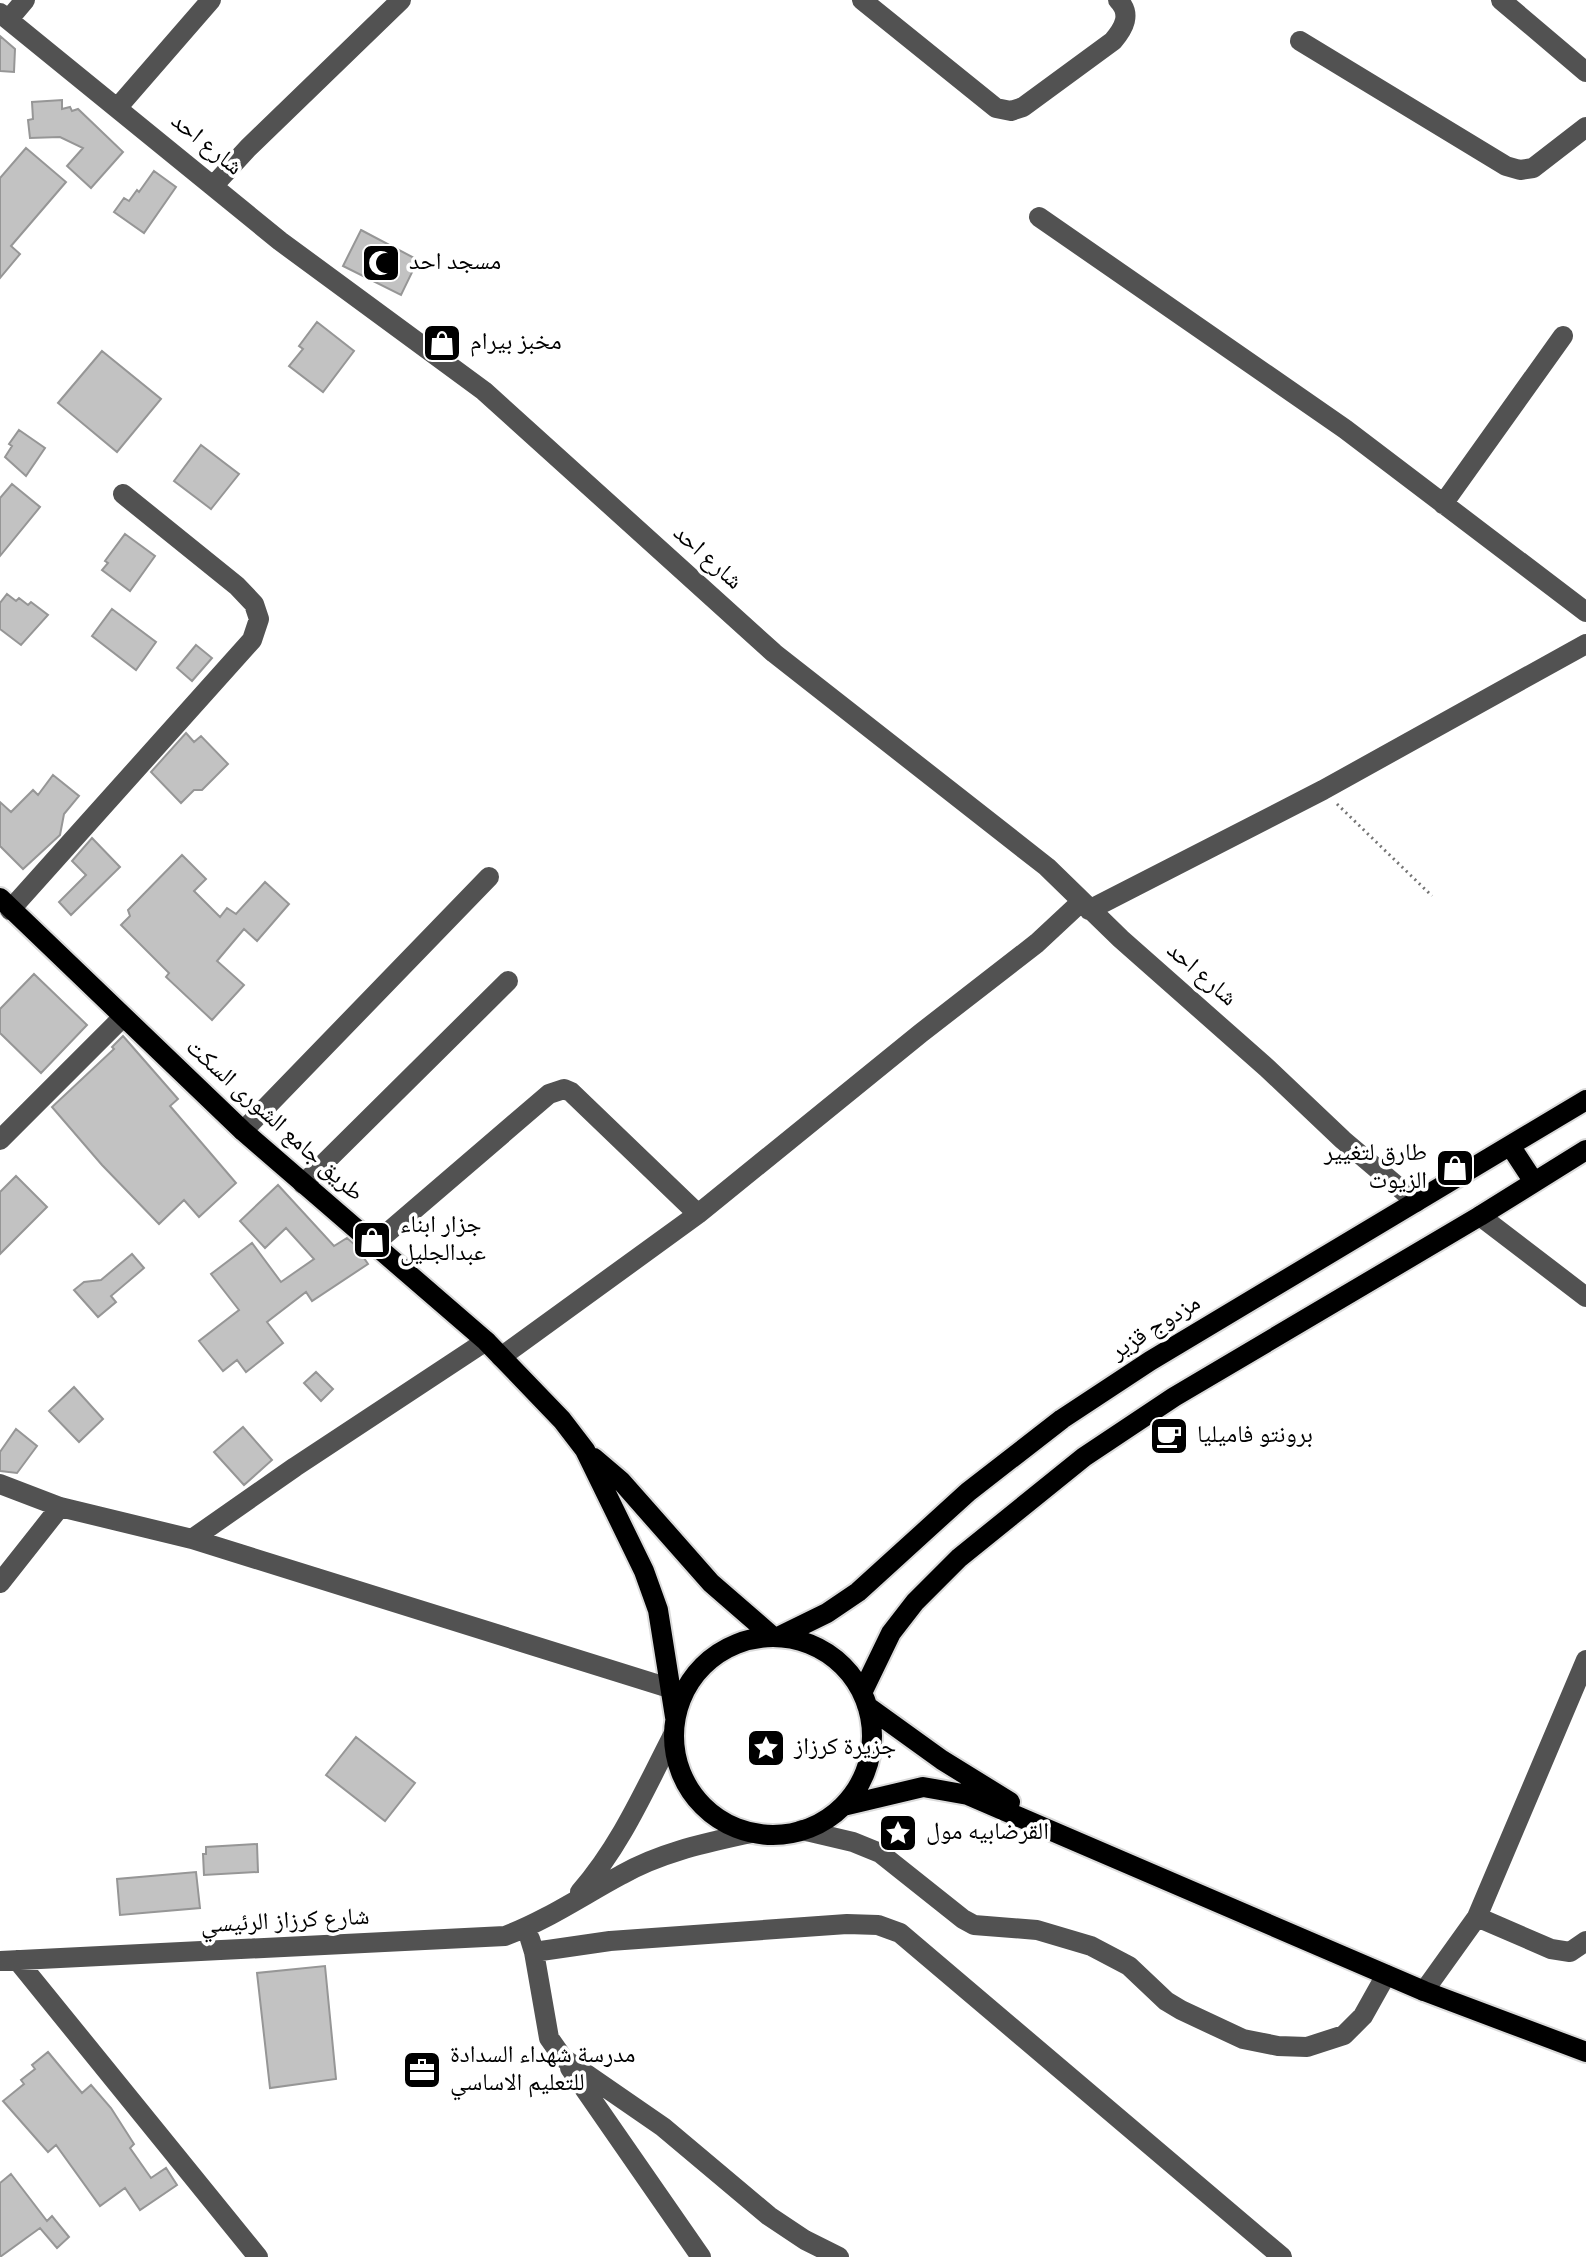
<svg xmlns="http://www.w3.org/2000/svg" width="1586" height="2257" font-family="Overpass,'Noto Naskh Arabic',sans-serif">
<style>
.building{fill:#c2c2c2;stroke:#969696;stroke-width:2}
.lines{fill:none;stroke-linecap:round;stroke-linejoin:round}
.major-casing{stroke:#dbdbdb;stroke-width:24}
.path{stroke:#747474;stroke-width:3;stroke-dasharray:2 4;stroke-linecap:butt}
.minor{stroke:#525252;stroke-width:20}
.major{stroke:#000;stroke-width:20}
.labels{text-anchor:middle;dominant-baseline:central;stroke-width:7;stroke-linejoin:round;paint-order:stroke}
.street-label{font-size:24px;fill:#000;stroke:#fff}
.poi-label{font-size:24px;fill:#000;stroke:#fff;text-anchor:start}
</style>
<rect width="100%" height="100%" fill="#fff"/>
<!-- building -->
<path class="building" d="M0 36 15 49 14 72 0 71Z
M62 100V109L70 107 72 111 78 109 123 152 91 188 67 166 83 148 60 137 30 138 28 120 33 119 32 102Z
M26 148 66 182 11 246 20 254 0 278V178Z
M154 171 176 187 144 233 114 212 124 198 129 201 137 190 139 192Z
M361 230 418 260 401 295 343 266Z
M317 322 354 351 323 392 289 366 303 349 299 346Z
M102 351 161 399 117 452 58 403Z
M19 430 45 448 26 476 5 457 12 446 9 444Z
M201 445 239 474 211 509 174 481Z
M12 484 40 507 0 556V498Z
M125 534 155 556 130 591 102 570 108 563 105 561Z
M7 594 16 601 19 598 28 605 31 602 48 615 21 645 0 629V603Z
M112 609 156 642 136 670 92 636Z
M196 645 212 658 192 681 177 668Z
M186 733 194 742 201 736 228 764 202 790H194L181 803 151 772Z
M53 775 79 796 64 814 60 835 23 869 0 846V802L11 812 33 790 38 795Z
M92 838 120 867 71 915 59 902 86 875 72 861Z
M182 855 206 879 194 891 220 917 227 908 236 914 265 882 289 904 257 941 244 929 217 961 244 985 212 1020 166 977 169 973 121 925 130 916 128 910Z
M34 974 87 1025 41 1073 0 1033V1009Z
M123 1036 178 1099 170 1106 236 1183 199 1217 184 1200 159 1224 102 1165 52 1107 114 1049 112 1047Z
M16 1176 47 1207 0 1254V1192Z
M278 1185 334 1246 347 1238 355 1245 368 1264 312 1301 306 1292 267 1322 283 1343 246 1372 237 1360 223 1371 199 1341 239 1310 211 1274 252 1243 281 1282 314 1259 286 1228 265 1248 240 1221Z
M132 1254 144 1268 111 1296 116 1302 98 1317 74 1290 84 1282 101 1280Z
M316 1372 333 1389 321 1401 304 1383Z
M74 1387 103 1419 79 1442 49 1411Z
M243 1427 272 1460 244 1485 214 1452Z
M16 1429 37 1446 17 1473 0 1471V1452Z
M356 1737 415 1783 385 1821 326 1775Z
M257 1844 258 1872 204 1875 203 1854H206V1847Z
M196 1872 200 1908 120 1915 117 1879Z
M325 1966 336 2079 270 2088 257 1973Z
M48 2052 82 2093 91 2085 111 2108 134 2144 130 2148 151 2178 166 2168 177 2185 140 2210 125 2188 100 2206 56 2145 48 2152 3 2101 24 2084 21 2080 35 2069 32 2065Z
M11 2174 47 2221 52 2216 69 2237 57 2248 40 2228 0 2257V2183Z"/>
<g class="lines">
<defs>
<path id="major" d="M0 898 243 1131 486 1341 562 1420 585 1450 644 1571 658 1610 675 1717
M1511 1147 1534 1182
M594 1458 621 1481 711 1583 772 1636
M778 1637 827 1613 858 1592 968 1492 1062 1419 1150 1361 1586 1100
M674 1736a99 99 0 1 1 198 0a99 99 0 1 1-198 0Z
M862 1693 891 1633 915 1602 959 1558 1084 1457 1174 1397 1480 1216 1586 1150
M867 1706 942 1760 1010 1802
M843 1806 923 1787 968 1795 1424 1991 1586 2052"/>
</defs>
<!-- major casing -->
<use href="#major" class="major-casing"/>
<!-- path -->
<path class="path" d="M1337 804 1432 896"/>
<!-- minor -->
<path class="minor" d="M862 0 996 108 1011 111 1023 107 1113 41C1124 28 1132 14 1118 0
M1501 0 1586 72
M0 13 280 241 484 391 774 653 1047 867 1121 939 1267 1068 1343 1140 1416 1202
M9 19 25 0
M1300 41 1506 166 1520 170 1533 168 1586 127
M118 107 211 0
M214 185 248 148 401 0
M1039 217 1345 429 1586 612
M1443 504 1563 336
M10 910 252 640 259 619 254 604 237 586 123 494
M1089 910 1323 790 1586 644
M243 1131 489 877
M0 1140 123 1017
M303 1184 508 981
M1480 1216 1586 1297
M373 1245 549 1094 564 1089 571 1092 698 1214
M501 1357 698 1214 921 1033 1037 943 1081 902
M0 1484 60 1507 192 1539 669 1688
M192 1539 295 1467 486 1341
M0 1583 60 1507
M1586 1660 1477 1917 1551 1949 1570 1952 1586 1941
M802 1830 853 1842 880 1853 963 1919 974 1925 1037 1930 1091 1946 1129 1966 1166 2001 1181 2010 1243 2039 1278 2046 1307 2047 1344 2035 1363 2016 1386 1975
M580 1892C621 1845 645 1789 674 1733
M530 1939 534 1952 549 2038 563 2058 663 2127 769 2216 805 2240 839 2257
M534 1952 610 1941 847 1924 878 1925 900 1933 1282 2257
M17 1960 258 2257
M0 1961 505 1936C547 1920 582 1896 621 1875 661 1852 706 1843 751 1833
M1424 1991 1477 1917
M570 2068 701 2257"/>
<!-- major -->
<use href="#major" class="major"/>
</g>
<!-- icons -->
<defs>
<symbol id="mosque-square" viewBox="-11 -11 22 22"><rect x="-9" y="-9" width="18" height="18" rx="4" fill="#000" stroke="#fff"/><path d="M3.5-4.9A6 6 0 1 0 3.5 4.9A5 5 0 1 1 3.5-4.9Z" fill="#fff"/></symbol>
<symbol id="shop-square" viewBox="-11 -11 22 22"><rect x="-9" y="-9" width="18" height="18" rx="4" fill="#000" stroke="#fff"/><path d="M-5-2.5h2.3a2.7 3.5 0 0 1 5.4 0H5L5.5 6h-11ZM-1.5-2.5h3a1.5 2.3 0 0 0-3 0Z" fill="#fff"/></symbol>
<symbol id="cafe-square" viewBox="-11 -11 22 22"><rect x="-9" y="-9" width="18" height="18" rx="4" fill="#000" stroke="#fff"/><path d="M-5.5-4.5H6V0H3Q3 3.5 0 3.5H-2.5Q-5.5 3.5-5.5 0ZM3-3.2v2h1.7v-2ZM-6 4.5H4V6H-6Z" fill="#fff"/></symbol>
<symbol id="sight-square" viewBox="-11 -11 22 22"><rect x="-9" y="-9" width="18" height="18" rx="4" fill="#000" stroke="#fff"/><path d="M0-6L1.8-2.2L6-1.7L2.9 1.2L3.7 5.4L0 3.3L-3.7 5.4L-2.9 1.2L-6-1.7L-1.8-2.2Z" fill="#fff"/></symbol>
<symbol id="office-square" viewBox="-11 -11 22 22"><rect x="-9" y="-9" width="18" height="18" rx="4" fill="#000" stroke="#fff"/><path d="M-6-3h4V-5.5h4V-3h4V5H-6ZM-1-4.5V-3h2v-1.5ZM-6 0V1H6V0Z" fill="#fff"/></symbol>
</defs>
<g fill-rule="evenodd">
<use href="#mosque-square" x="359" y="241" width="44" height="44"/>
<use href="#shop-square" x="420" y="321" width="44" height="44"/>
<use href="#shop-square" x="1433" y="1146" width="44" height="44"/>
<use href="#shop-square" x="350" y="1218" width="44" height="44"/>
<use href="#cafe-square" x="1147" y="1414" width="44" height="44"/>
<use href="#sight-square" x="744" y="1726" width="44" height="44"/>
<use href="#sight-square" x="876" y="1811" width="44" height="44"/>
<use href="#office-square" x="400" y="2048" width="44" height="44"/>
</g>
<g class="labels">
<!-- street labels -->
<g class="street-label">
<text transform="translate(206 145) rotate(39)">شارع احد</text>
<text transform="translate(707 558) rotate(42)">شارع احد</text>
<text transform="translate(1201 975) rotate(41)">شارع احد</text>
<text transform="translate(274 1121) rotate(42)">طريق جامع الشورى السكت</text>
<text transform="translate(1156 1328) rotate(-32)">مزدوج قزير</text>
<text transform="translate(285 1922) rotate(-3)">شارع كرزاز الرئيسي</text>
</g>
<!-- poi labels -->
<g class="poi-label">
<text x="409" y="263">مسجد احد</text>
<text x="470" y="343">مخبز بيرام</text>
<text x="1427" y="1154" text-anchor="end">طارق لتغيير<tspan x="1427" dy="28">الزيوت</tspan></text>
<text x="400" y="1226">جزار ابناء<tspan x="400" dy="28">عبدالجليل</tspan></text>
<text x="1197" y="1436">برونتو فاميليا</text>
<text x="794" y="1748">جزيرة كرزاز</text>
<text x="926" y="1833">القرضابيه مول</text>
<text x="450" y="2056">مدرسة شهداء السدادة<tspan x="450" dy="28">للتعليم الاساسي</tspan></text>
</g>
</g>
</svg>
